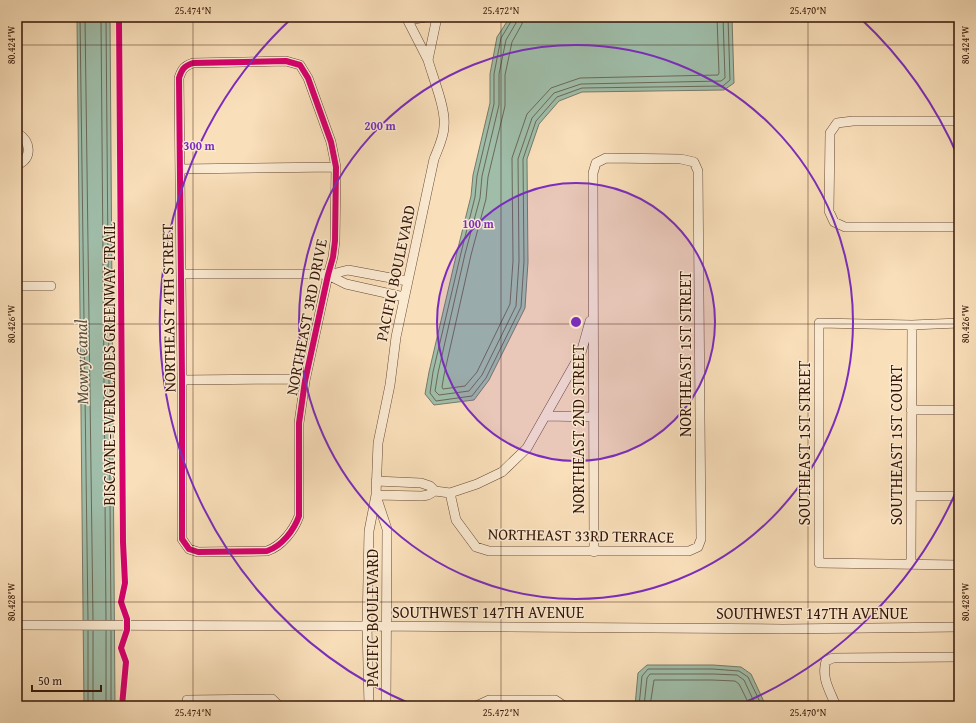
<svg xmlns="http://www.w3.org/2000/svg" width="976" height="723" font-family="'Gentium Book Plus',serif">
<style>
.water{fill:#9fbda9;stroke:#747a68}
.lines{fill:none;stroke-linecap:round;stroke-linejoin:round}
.shore{stroke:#6a6958;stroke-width:1}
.minor-casing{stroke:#654833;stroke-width:10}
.minor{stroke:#fbead2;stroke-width:9}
.cycleway-casing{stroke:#fbead2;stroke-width:8}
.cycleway{stroke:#d6006c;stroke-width:6}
.ticks{fill:none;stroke:#341506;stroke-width:1;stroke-opacity:0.45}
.ring{fill:none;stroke:#7b2cbf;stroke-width:2}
.labels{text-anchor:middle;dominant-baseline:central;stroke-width:3;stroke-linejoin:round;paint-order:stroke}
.street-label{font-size:16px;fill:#341506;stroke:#fbead2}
.water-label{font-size:17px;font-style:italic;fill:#59503f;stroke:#fbead2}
.centre{fill:#7b2cbf;stroke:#fbead2;stroke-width:2}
.ring-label{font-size:12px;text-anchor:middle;font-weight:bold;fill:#7b2cbf;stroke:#fbead2;stroke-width:3;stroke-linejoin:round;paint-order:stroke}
.neatline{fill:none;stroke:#341506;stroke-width:1.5}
.ticks-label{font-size:10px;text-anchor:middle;fill:#341506}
</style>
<rect width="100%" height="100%" fill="#f9dfba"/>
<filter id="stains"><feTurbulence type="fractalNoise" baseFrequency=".005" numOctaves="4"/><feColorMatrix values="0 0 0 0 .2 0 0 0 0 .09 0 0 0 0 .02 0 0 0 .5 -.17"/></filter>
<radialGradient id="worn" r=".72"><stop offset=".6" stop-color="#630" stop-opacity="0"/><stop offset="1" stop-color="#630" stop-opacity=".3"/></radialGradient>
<!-- water -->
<path class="water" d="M77 17H110L115 706H84Z
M510 17H731L732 18 734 83 724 90 582 92 559 101 539 124 527 159 528 262 525 308 489 380 474 400 434 405 425 394 429 372 457 252 471 196 473 175 490 103V74L497 37Z
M647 665H713L741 667 751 674 766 706H635L638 673Z"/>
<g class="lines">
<!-- shore -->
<path class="shore" d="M80 17 88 620
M85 17 93 620
M101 17 106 620
M106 17 111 620
M512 17V20L501 38 494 74V104L477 176 475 197 461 253 433 372 430 393 436 401 472 396 486 378 521 307 524 261 523 159 536 121 557 97 582 88 723 86 730 80 728 17
M517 17 516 23 506 40 499 74V105L482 176 480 198 465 254 438 373 435 391 439 395 469 391 482 375 516 306 519 261 518 159 532 118 554 93 581 84 721 81 725 78 723 17
M523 17 522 24 512 42 505 75V106L488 177 486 199 471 255 444 375 442 387 443 389 465 386 477 372 510 304 513 261 512 158 527 114 551 88 580 78 718 75 719 73 717 17
M88 631V706
M93 631V706
M106 631V706
M111 631V706
M639 706 642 676 648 669H713L739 671 748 677 762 706
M644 706 647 678 650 674H713L737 675 744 680 756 706
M650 706 654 680H712L735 681 739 684 750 706"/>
<defs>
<path id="minor" d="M406 17 428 60 437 17
M408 20 426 17
M286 61 300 65 308 78 331 142 336 167 335 241 333 257 328 275 305 381 299 423V516C294 530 282 546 267 551L198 552 189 549 182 539V380L179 78C182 69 184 66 193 63Z
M959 121H853L837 123 830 133 829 211 834 222 845 227H959
M17 133C31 141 33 158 17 165
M180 169 336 167
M181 274H320L328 275 346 284 404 297
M328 275 348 270 407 281
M17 286H51
M959 323 912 325 819 323V563L959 565
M182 380 295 379 305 381
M911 410H959
M546 416 593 417
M376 481 421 483 430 486 435 491 450 493 477 484 502 472 527 448 581 353 590 321
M450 493 456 520 476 547 489 551H689L698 547 701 539 698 171 694 162 681 159 606 158 596 163 593 173 594 552
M376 495 422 496 428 495 435 491
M376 496 387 529 386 706
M911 496H959
M911 565 912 325
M17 625 367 626 783 629 959 627
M187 706V700L272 699 279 706
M369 706 367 626 369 531 376 495 378 443 390 385 396 337 434 159C438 149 444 137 444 126 446 109 433 78 428 60
M476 706 489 700H555L564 706
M836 706C830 691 821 678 826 661L833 658 959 657"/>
</defs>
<!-- minor casing -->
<use href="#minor" class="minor-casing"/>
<!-- minor -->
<use href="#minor" class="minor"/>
<defs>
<path id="cycleway" d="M119 17 123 542 125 583 121 602 127 619V630L121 648 126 662 122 706
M286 61 300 65 308 78 331 142 336 167 335 241 333 257 328 275 305 381 299 423V516C294 530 282 546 267 551L198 552 189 549 182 539V380L179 78C182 69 184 66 193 63Z"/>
</defs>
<!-- cycleway casing -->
<use href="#cycleway" class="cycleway-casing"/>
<!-- cycleway -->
<use href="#cycleway" class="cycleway"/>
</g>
<!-- ticks -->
<path class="ticks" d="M193 17V706M501 17V706M808 17V706M17 45H959M17 324H959M17 602H959"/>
<!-- distance rings -->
<circle cx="576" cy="322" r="139" fill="#7b2cbf" fill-opacity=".12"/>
<g class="ring">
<circle cx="576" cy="322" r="139"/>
<circle cx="576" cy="322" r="277"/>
<path d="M959 485A416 416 0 0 1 739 705M413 705A416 416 0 0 1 292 18M860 18A416 416 0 0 1 959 159"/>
</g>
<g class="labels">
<!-- street labels -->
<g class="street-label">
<text transform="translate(395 273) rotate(-78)">PACIFIC BOULEVARD</text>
<text transform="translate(168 308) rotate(-91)">NORTHEAST 4TH STREET</text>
<text transform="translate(306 317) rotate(-79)">NORTHEAST 3RD DRIVE</text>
<text transform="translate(685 354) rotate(-90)">NORTHEAST 1ST STREET</text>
<text transform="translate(109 364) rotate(-90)">BISCAYNE-EVERGLADES GREENWAY TRAIL</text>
<text transform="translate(578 429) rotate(-90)">NORTHEAST 2ND STREET</text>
<text transform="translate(804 443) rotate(-90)">SOUTHEAST 1ST STREET</text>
<text transform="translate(896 445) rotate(-90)">SOUTHEAST 1ST COURT</text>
<text transform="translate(581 535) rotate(1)">NORTHEAST 33RD TERRACE</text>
<text x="488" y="612">SOUTHWEST 147TH AVENUE</text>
<text x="812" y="613">SOUTHWEST 147TH AVENUE</text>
<text transform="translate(372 618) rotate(-90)">PACIFIC BOULEVARD</text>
</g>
<!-- water labels -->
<g class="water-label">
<text transform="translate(81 362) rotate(-91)">Mowry Canal</text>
</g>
</g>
<circle cx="576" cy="322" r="6" class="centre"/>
<g class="ring-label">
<text x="380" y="130">200 m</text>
<text x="199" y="150">300 m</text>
<text x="478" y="228">100 m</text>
</g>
<!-- margin -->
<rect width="976" height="723" fill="none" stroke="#f9dfba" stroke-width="44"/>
<!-- scale -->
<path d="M32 685v6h69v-6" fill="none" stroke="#341506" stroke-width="2"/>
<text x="38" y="685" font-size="12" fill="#341506" stroke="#fbead2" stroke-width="3" paint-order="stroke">50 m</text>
<rect x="22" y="22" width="932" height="679" class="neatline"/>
<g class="ticks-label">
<text x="193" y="14">25.474°N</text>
<text x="501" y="14">25.472°N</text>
<text x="808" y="14">25.470°N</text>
<text transform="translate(965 45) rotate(-90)" y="4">80.424°W</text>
<text transform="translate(11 45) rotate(-90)" y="4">80.424°W</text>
<text transform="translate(965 324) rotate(-90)" y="4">80.426°W</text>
<text transform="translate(11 324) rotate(-90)" y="4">80.426°W</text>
<text transform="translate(965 602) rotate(-90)" y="4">80.428°W</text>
<text transform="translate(11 602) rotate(-90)" y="4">80.428°W</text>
<text x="193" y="716">25.474°N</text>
<text x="501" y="716">25.472°N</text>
<text x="808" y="716">25.470°N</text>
</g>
<rect width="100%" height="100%" filter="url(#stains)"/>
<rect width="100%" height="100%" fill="url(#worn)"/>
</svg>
